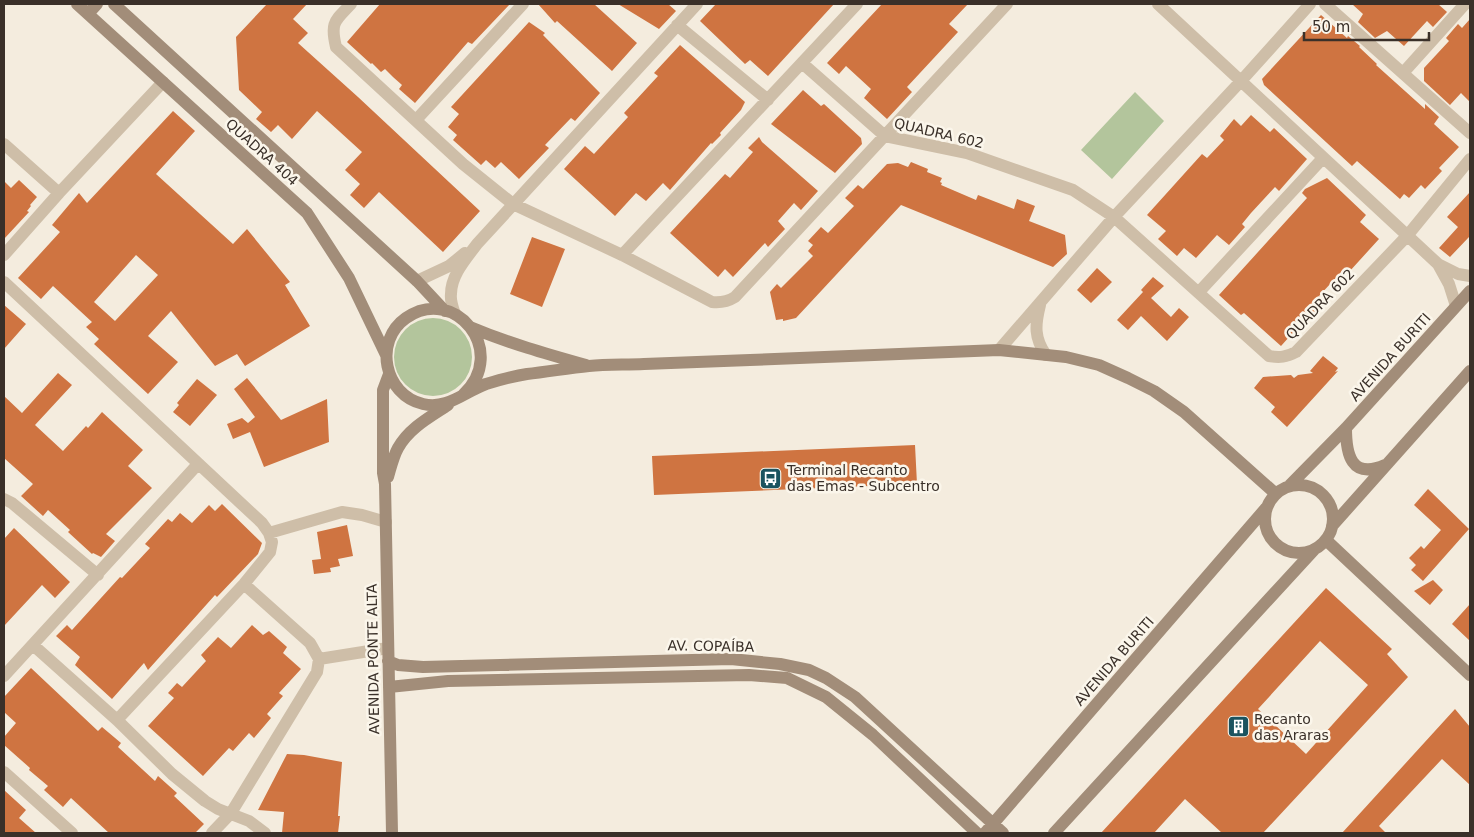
<svg xmlns="http://www.w3.org/2000/svg" width="1474" height="837" font-family="'DejaVu Sans',sans-serif">
<style>
.green{fill:#b3c59c}
.building{fill:#cf7441;fill-rule:evenodd}
.lines{fill:none;stroke-linecap:round;stroke-linejoin:round}
.street{stroke:#cebea8;stroke-width:12}
.secondary{stroke:#a28d79;stroke-width:12}
.labels{text-anchor:middle;dominant-baseline:central;stroke-width:5;stroke-linejoin:round;paint-order:stroke}
.street-label{font-size:14px;fill:#3a3029;stroke:#fbf6eb}
.poi-label{font-size:14px;fill:#3a3029;stroke:#fbf6eb;text-anchor:start}
</style>
<rect width="100%" height="100%" fill="#f4ecde"/>
<!-- green -->
<path class="green" d="M1135 92 1164 121 1112 179 1081 150Z
M394 357a39 39 0 1 1 78 0a39 39 0 1 1-78 0Z"/>
<!-- building -->
<path class="building" d="M267 4H307L293 19 308 33 298 43 358 97 480 211 443 252 379 192 364 208 350 195 360 184 345 170 362 152 317 111 292 139 278 125 271 132 256 119 262 112 239 90 236 37Z
M380 4H510L472 44 468 42 415 103 399 89 402 85 393 77 385 69 381 72 372 63 371 64 347 42Z
M538 4H594L637 43 612 71 557 21 555 23Z
M618 4H668L676 11 659 29Z
M716 4H834L768 76 750 60 745 64 700 21Z
M882 4H968L949 24 958 32 907 87 912 92 887 119 864 98 871 89 846 66 839 74 827 63Z
M1352 4H1438L1447 12 1433 27 1427 21 1404 46 1387 31 1375 38 1358 22 1363 14Z
M1321 15 1347 38 1348 36 1360 46 1359 47 1377 64 1376 65 1425 109V104L1439 117 1434 124 1459 147 1439 168 1442 171 1425 189 1421 185 1409 198 1404 194 1400 199 1357 161 1352 166 1264 85 1262 79Z
M1470 19V102L1461 93 1450 105 1424 81V68L1449 41 1446 38 1458 24 1462 28Z
M529 22 545 33 543 35 600 93 575 121 571 118 545 145 549 148 519 179 501 162 495 168 486 160 481 165 453 140 457 135 448 127 459 114 451 107Z
M680 45 745 102 741 110 720 133 721 135 712 144 711 143 670 190 663 183 646 201 636 193 615 216 564 169 585 146 594 154 628 117 624 113 658 76 654 73Z
M803 90 821 106 824 104 861 138 862 144 835 173 771 124Z
M173 111 195 131 156 174 233 244 247 229 290 282 285 285 310 326 245 366 237 354 215 366 171 311 148 336 178 362 148 394 94 344 99 339 86 327 92 322 53 286 41 299 18 278 60 232 52 225 79 193 87 203ZM136 255 158 275 115 321 94 302Z
M1251 115 1270 132 1274 128 1307 159 1279 191 1275 187 1251 213 1242 224 1245 227 1229 245 1217 235 1196 258 1184 248 1177 256 1158 239 1166 231 1147 215 1202 154 1207 158 1224 140 1220 136 1234 119 1241 126Z
M759 137 762 142 818 191 801 210 794 203 778 221 785 229 768 247 765 243 733 277 725 269 718 277 670 233 725 174 730 178 753 152 748 148Z
M911 162 928 169 927 172 942 178 940 182 942 183 941 185 976 200 978 195 1014 209 1017 199 1035 206 1029 221 1065 235 1067 254 1053 267 901 205 796 318 783 321V319L776 320 770 292 777 284 781 288 813 256 808 251 813 245 808 241 821 227 828 233 854 206 845 198 858 185 863 189 887 164 898 163 908 167Z
M1327 178 1366 215 1360 222 1379 239 1349 272 1344 269 1319 296 1328 303 1311 321 1307 317 1281 346 1244 313 1241 315 1219 295 1307 198 1302 193 1305 189Z
M19 180 37 197 30 205 31 206 27 211 29 212 4 239V181L11 188Z
M1470 192V239L1469 237 1450 257 1439 248 1458 227 1447 217Z
M532 237 565 249 542 307 510 294Z
M1097 268 1112 282 1091 303 1077 290Z
M1153 277 1164 286 1151 298 1171 317 1179 308 1189 317 1167 341 1141 316 1128 330 1117 320 1143 292 1141 290Z
M4 305 26 324 4 349Z
M1323 356 1338 368 1335 372 1338 371 1287 427 1271 412 1275 407 1254 388 1263 377 1291 375 1294 378 1298 375 1313 373 1310 371Z
M58 373 72 385 35 425 63 451 86 426 88 428 102 412 143 450 128 466 152 488 106 534 115 541 101 557 93 553 92 554 68 532 70 530 48 510 43 516 21 496 33 484 4 458V396L22 413Z
M247 378 281 420 327 399 329 442 264 467 250 432 233 439 227 424 242 418 248 423 255 417 234 389Z
M197 379 217 395 190 426 173 412 179 405 177 403Z
M915 445 917 484 654 495 652 456Z
M1428 489 1469 529 1423 581 1411 570 1416 565 1409 558 1421 546 1424 549 1441 530 1414 505Z
M222 504 262 543 258 554 217 597 215 595 148 670 144 663 112 699 75 665 80 657 56 636 67 625 72 630 120 577 122 578 150 548 145 544 168 519 172 522 180 513 192 523 209 505 215 511Z
M347 525 353 556 338 559 340 566 330 568 331 572 314 574 312 560 321 559 317 532Z
M14 528 70 582 55 598 42 585 4 626V539Z
M1433 580 1443 590 1430 605 1414 591Z
M1326 588 1392 649 1387 654 1408 677 1263 833H1222L1185 799 1154 833H1101ZM1320 641 1368 685 1306 754 1258 709Z
M1470 604V641L1452 624Z
M252 625 263 635 269 631 287 647 283 653 301 669 279 693 283 696 267 714 271 718 254 738 249 733 233 751 229 748 203 776 148 726 174 698 168 693 177 683 182 687 206 661 201 655 218 637 231 648Z
M31 668 98 731 102 727 121 743 118 747 155 781 158 776 177 793 174 796 204 824 195 833H109L71 798 63 807 44 790 48 786 29 770 30 768 4 745V737L16 723 4 712V697Z
M1455 709 1470 727V785L1442 759 1379 826 1386 833H1342Z
M287 754 304 755 342 762 338 816H340L338 833H282L284 812 258 810Z
M4 790 26 810 19 818 36 833H4Z"/>
<g class="lines">
<!-- street -->
<path class="street" d="M351 4C335 21 330 22 336 47L463 164 513 204 622 255 712 302C721 303 727 302 735 297L1007 4
M1158 4 1438 264 1458 274 1470 276
M1325 4 1470 133
M677 25 768 100
M802 63 885 136
M1403 73 1465 4
M416 120 523 4
M885 136 967 153 1073 190 1114 217 1269 356C1280 358 1286 357 1296 352L1407 236 1470 159
M4 144 59 193
M4 255 59 193 163 82
M622 255 857 4
M1438 264 1449 284 1456 306
M417 281 449 266 465 253
M4 282 262 523 269 533 272 542 270 552 244 584 117 720
M1199 292 1323 158
M1040 305C1035 325 1034 338 1046 355
M455 314C453 308 450 301 451 294 451 275 466 259 477 244L697 4
M999 350 1114 217 1241 81 1310 4
M4 499 12 503 98 575
M269 533 342 512 362 515 386 522
M33 645 117 720 172 774 205 801 218 809 249 821 265 833
M319 659 388 648
M4 676 198 464
M4 772 72 833
M212 833 231 813 317 672 319 659 310 643 244 584"/>
<!-- secondary -->
<path class="secondary" d="M77 4 307 213 349 278 386 355
M114 4 417 281 445 311
M88 14 97 4
M470 327C508 343 547 354 586 365
M389 374 383 390V473L385 484 392 833
M463 395C510 351 454 284 406 318 373 341 384 395 423 404 447 410 464 392 486 384 499 380 513 376 527 374 547 372 568 368 589 366 607 364 626 365 644 364 679 363 715 361 750 360 833 357 916 354 999 350L1066 357 1099 365 1128 378 1154 391 1184 412 1276 494
M1346 428C1346 454 1351 480 1385 465
M388 477C391 467 393 457 398 448 409 428 430 417 448 405
M1265 519a34 34 0 1 1 68 0a34 34 0 1 1-68 0Z
M1290 485 1346 428 1470 291
M1332 526 1470 371
M1326 540 1470 675
M388 661 398 665 423 667 731 659 780 664 809 670 826 678 855 697 1003 833
M389 687 448 681 749 675 787 678 826 697 873 735 977 833
M985 833 1266 508
M1054 833 1314 550"/>
</g>
<!-- icons -->
<defs>
<symbol id="bus-square" viewBox="-11 -11 22 22"><rect x="-9" y="-9" width="18" height="18" rx="4" fill="#1b535f" stroke="#fbf6eb"/><path d="M-5-6H5V4H4V6H2V4H-2V6H-4V4H-5ZM-3.5-4V0h7V-4ZM-3.5 1.2v1.5H-2V1.2ZM2 1.2v1.5H3.5V1.2Z" fill="#fff"/></symbol>
<symbol id="building-square" viewBox="-11 -11 22 22"><rect x="-9" y="-9" width="18" height="18" rx="4" fill="#1b535f" stroke="#fbf6eb"/><path d="M-4-6H4V6H1V3H-1V6H-4ZM-2.5-4.3h1.7v1.8h-1.7ZM.8-4.3h1.7v1.8H.8ZM-2.5-1h1.7V.8h-1.7ZM.8-1h1.7V.8H.8Z" fill="#fff"/></symbol>
</defs>
<g fill-rule="evenodd">
<use href="#bus-square" x="758" y="466" width="25" height="25"/>
<use href="#building-square" x="1226" y="714" width="25" height="25"/>
</g>
<g class="labels">
<!-- street labels -->
<g class="street-label">
<text transform="translate(939 133) rotate(13)">QUADRA 602</text>
<text transform="translate(262 152) rotate(42)">QUADRA 404</text>
<text transform="translate(1320 304) rotate(-46)">QUADRA 602</text>
<text transform="translate(1390 357) rotate(-48)">AVENIDA BURITI</text>
<text transform="translate(711 646) rotate(1)">AV. COPAÍBA</text>
<text transform="translate(373 659) rotate(-91)">AVENIDA PONTE ALTA</text>
<text transform="translate(1114 661) rotate(-49)">AVENIDA BURITI</text>
</g>
<!-- poi labels -->
<g class="poi-label">
<text x="787" y="470">Terminal Recanto<tspan x="787" dy="16">das Emas - Subcentro</tspan></text>
<text x="1254" y="719">Recanto<tspan x="1254" dy="16">das Araras</tspan></text>
</g>
</g>
<!-- border -->
<rect width="1474" height="837" fill="none" stroke="#3a3029" stroke-width="10"/>
<!-- scale -->
<path d="M1304 32v8h125v-8" fill="none" stroke="#3a3029" stroke-width="2.5"/>
<text x="1312" y="32" font-size="15" fill="#3a3029" stroke="#fbf6eb" stroke-width="4" paint-order="stroke">50 m</text>
</svg>
